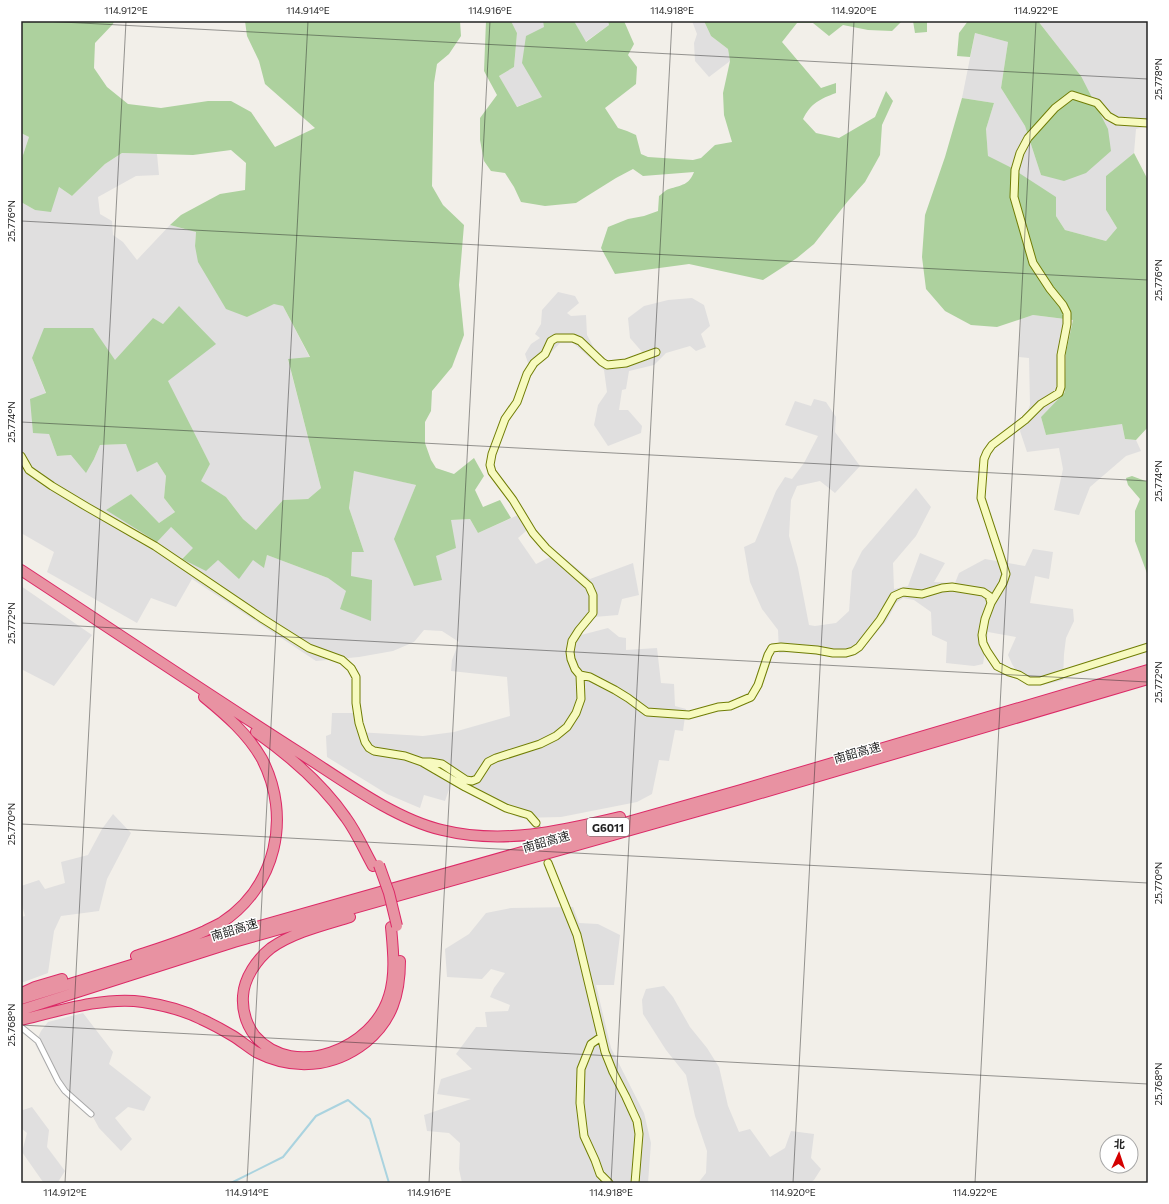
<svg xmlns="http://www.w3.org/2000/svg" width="1169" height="1204" font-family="Commissioner,'Noto Sans SC',sans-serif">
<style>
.residential{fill:#e0dfdf}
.forest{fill:#add19e}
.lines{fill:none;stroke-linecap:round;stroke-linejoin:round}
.stream{stroke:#aad3df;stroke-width:2}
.secondary-tunnel{stroke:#c8c6c1;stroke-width:7;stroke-dasharray:7 3.5;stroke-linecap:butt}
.street-casing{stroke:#a9a9a9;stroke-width:7}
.secondary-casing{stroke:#707d05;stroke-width:9}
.highway-casing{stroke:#dc2a67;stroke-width:12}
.street{stroke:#fff;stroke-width:5}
.secondary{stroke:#f7fabf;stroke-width:7}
.highway{stroke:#e892a2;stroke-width:10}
.highway-bridge-casing{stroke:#dc2a67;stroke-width:12;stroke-linecap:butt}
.highway-bridge{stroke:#e892a2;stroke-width:10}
.ticks{fill:none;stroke:#222;stroke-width:1;stroke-opacity:0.45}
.labels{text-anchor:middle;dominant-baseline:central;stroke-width:3;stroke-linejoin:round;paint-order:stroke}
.shield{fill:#fff;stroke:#646464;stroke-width:1}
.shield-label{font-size:11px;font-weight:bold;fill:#222}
.street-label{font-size:12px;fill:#222;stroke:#fff}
.neatline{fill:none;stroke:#222;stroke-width:1.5}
.ticks-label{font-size:10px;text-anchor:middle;fill:#222}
</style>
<rect width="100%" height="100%" fill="#f2efe9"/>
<!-- residential -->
<path class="residential" d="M511 21H543L545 27 542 97 516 107 499 76 514 67 517 33Z
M574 21H608L609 25 585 42Z
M692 21H704L711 36 728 49 730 61 709 77 695 61 694 43 697 34Z
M1038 21H1148V126L1136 129 1134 153 1106 176V210L1117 228 1106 241 1065 230 1056 216 1010 167 988 157 986 129 994 103 962 98 975 33 1008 42 1001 88 1025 126 1041 175 1081 76Z
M21 133 29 137 21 161Z
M122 153 157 154 159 175 136 176 98 197 100 214 112 221 113 235 123 242 137 260 170 225 196 232 195 246 247 317 275 303 283 306 310 358 288 360 321 488 308 499 283 500 256 530 243 519 226 497 200 481 210 464 167 381 179 306 163 324 153 319 115 361 32 358 46 394 49 434 57 456 71 455 94 459 100 445 126 444 157 462 166 476 164 498 175 512 159 523 131 494 106 510 171 527 194 548 182 558 253 559 264 567 267 555 328 578 346 591 371 621 351 576 352 552H364L349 508 354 470 416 485 395 539 403 558 436 556 451 520 470 519 478 533 525 512 533 525 518 538 536 564 558 553 590 579 633 563 639 595 622 599 618 615 594 617 581 635 608 628 619 637 626 638V650L657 648 661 683 674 684 675 706 686 709 683 731 675 730 669 761 659 760 652 794 637 802 561 817 520 818 497 808 451 784 445 801 424 795 420 808 387 794 327 757 326 736 331 734 332 713H354L357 732 423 736 454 732 510 716 507 677 451 671 452 660 459 642 442 631 424 630 414 642 393 651 359 657 316 661 192 579 176 607 151 598 137 623 47 572 54 552 21 533V202L35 210 59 187 72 196 105 164Z
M558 292 575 296 579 303 567 313 571 316 586 315 587 335 595 350 606 362H620L643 353 630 338 628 318 644 306 668 300 692 298 704 305 710 326 701 334 706 347 696 351 690 346 666 353 654 365 629 371 626 389 622 390 619 410H628L642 426 641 433 608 446 594 425 598 405 607 392 604 370 573 343H560L537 367 528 363 525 354 531 344 540 338 535 334 541 324 542 310Z
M1033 315 1073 320 1066 352 1065 392 1041 417 1046 435 1122 424 1125 439 1136 440 1141 451 1126 456 1090 487 1079 515 1054 510 1063 469 1059 448 1027 452 1020 431 1030 405 1029 358 1019 357 1021 319Z
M814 399 826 402 836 417 835 432 860 466 835 493 820 481 797 486 791 500 789 536 798 568 809 625 815 626 836 623 849 611 852 571 862 551 916 488 931 507 916 536 893 563 894 589 908 586 920 553 945 563 934 582 955 583 959 573 985 559 1025 566 1033 549 1053 552 1049 579 1035 576 1030 603 1073 609 1074 621 1066 638 1064 654 1063 680 1043 685 1023 682 1012 664 1008 655 1016 637 988 632 983 664 974 666 946 663 947 642 932 635 931 612 914 600 903 598 896 603 887 620 858 654 845 658 791 652 779 653 778 630 762 609 750 582 744 547 755 542 776 491 785 477 792 479 804 463 818 436 785 425 795 401 811 406Z
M21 586 92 635 54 686 21 669Z
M113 814 131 833 107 879 99 911 61 916 54 931 48 973 21 983V917L25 916 21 901V886L39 880 45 889 65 883 61 862 88 855 102 829Z
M573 907 579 923 598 924 620 935 614 985H596L611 1048 644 1113 651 1143 648 1183H462L459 1169 460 1143 449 1133 427 1131 424 1115 471 1099 437 1094 441 1079 472 1069 456 1054 476 1027H487L485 1012 508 1011 510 1005 490 997 494 988 505 973 491 969 482 979 447 977 445 949 469 934 486 913 511 908Z
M664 986 673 997 690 1027 707 1048 719 1067 728 1106 739 1132 750 1129 770 1157 785 1148 791 1131 814 1134 811 1158 821 1169 814 1180 810 1183H698L706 1173 707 1151 695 1116 686 1075 666 1050 643 1014 642 1000 646 989Z
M83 1013 113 1052 109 1064 151 1097 144 1111 128 1107 115 1118 132 1139 121 1151 99 1128 93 1117 69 1098 53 1078 35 1044 41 1031 48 1022Z
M21 1107 23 1110 32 1107 49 1130 47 1147 65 1171 58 1182H43L22 1152 27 1133 21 1128Z"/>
<!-- forest -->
<path class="forest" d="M21 21H114L113 24 95 43 94 68 107 87 128 104 161 108 208 101H231L251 112 275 147 315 128 265 84 259 61 247 36 245 21H460L461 36 449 54 437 64 434 83 432 186 443 205 464 225 459 285 464 335 452 367 432 391 431 411 425 422V443L431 460 436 468 454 474 474 458 484 476 475 490 483 507 500 500 511 518 478 533 470 519 451 520 456 548 436 556 442 580 414 586 394 539 416 485 354 471 349 508 364 552H352L351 576 372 580 371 621 340 609 346 591 328 578 267 555 264 568 253 560 239 579 218 560 206 571 182 559 193 548 171 527 157 542 106 510 131 494 159 523 175 512 164 498 166 476 157 462 137 472 126 444 100 445 94 459 86 473 71 455 57 456 49 434 33 433 30 399 46 393 32 358 44 328H93L115 360 153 318 163 324 179 306 216 344 168 381 210 464 201 481 226 497 243 519 256 530 283 500 308 499 321 488 288 359 310 357 283 306 274 304 247 317 226 309 198 262 195 246 196 232 170 225 181 215 220 194 245 190 246 163 231 150 193 155 122 153 105 164 72 196 59 187 51 212 35 210 21 202V161L29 137 21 133Z
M486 21H511L517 33 514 67 499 76 517 107 542 97 522 63 526 36 544 27 543 21H574L586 42 609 25 608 21H624L634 44 628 55 637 67 636 84 605 108 618 128 627 131 636 135 641 154 648 157 693 160 701 158 715 145 732 142 724 115 723 93 730 61 728 49 711 36 704 21H902L892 31 868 30 843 25 829 36 813 23H797L782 42 821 88 836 83V93C820 99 811 103 803 119L816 133 839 138 875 117 886 91 893 101 882 125 880 155 865 182 848 201 814 244 797 258 763 280 689 264 615 274 601 248 608 227 628 219 644 216 658 211 659 196C662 194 665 190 669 189 682 185 689 185 694 172L643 176 633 169 616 178 576 203 545 206 521 202 514 187 505 173 491 171 484 161 480 140V118L497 95 484 71Z
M913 21H927V32L915 33Z
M968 21H1038L1081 76 1108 129 1111 151 1086 173 1064 181 1041 175 1025 126 1001 88 1008 42 975 33 970 57 957 56 959 33Z
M962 98 994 103 986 129 988 156 1010 167 1056 197V216L1065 230 1106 241 1117 228 1106 210V176L1134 153 1148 180V427L1136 440 1125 439 1122 424 1046 435 1041 417 1065 392 1066 352 1073 320 1033 315 997 327 971 325 945 311 926 289 922 257 925 215 945 157Z
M1132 476 1148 482V576L1135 541V511L1140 499 1128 485 1126 478Z"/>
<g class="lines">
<!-- stream -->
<path class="stream" d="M231 1183 283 1157 316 1116 348 1100 370 1119 389 1183"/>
<!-- secondary-tunnel -->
<path class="secondary-tunnel" d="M536 823 548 863"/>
<defs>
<path id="street" d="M21 1027 38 1041 58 1081 65 1091 91 1114"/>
<path id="secondary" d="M21 456 29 470 52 486 87 507 155 546 263 619 309 648 342 660 351 668 356 677V703L359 723 365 742 369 748 374 751 405 756 422 762 465 787 506 808 529 815 536 823
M991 603 1003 583 1006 574 981 498 984 459 987 452 992 445 1025 420 1041 404 1059 393 1061 387V355L1067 324V313L1063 305 1050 289 1033 263 1014 197 1015 170 1020 153 1028 138 1055 108 1072 95 1097 103 1108 116 1117 121 1148 123
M580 675 590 677 615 690 628 698 647 712 689 715 718 707 730 706 751 697 758 685 768 655 772 648 781 647 817 650 833 653H846L853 651 859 647 880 620 894 596 903 592 922 594 942 588 952 587 983 592 989 596 991 603 985 619 982 635 983 643 987 651 997 666 1009 672 1019 675 1029 681H1040L1148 647
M422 762H430L442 764 466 780 472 781 477 779 488 762 496 758 540 744 556 736 567 727 576 713 581 699 580 675 575 669 571 659 570 652 572 641 579 630 593 613V595L589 586 546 548 533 533 513 500 492 472 490 465 492 454 505 419 517 402 527 374 534 363 545 354 551 341 556 338H573L580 341 602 362 607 365 626 363 656 352
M548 863 577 935 605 1052 613 1072 626 1097 637 1121 639 1134 635 1183
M601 1037 591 1044 581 1069 580 1103 584 1136 595 1160 600 1174 609 1183"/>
<path id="highway" d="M21 570C114 631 206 693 300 753 341 779 394 819 442 830 503 845 561 831 620 817
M256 732C290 756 322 783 346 818 357 833 364 850 373 866
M350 917C324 925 294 932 271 948 257 959 244 978 243 996 242 1011 246 1024 255 1036 294 1081 374 1048 389 996 396 974 393 949 391 927
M136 956C160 948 183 941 205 931 210 928 216 926 221 923 276 887 292 817 262 759 248 734 226 715 204 697
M22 993 35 987 62 979
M21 999 232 934 741 790 1148 670
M21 1010 234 942 744 798 1148 679
M21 1020C58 1011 106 996 143 1002 163 1005 183 1010 201 1019 212 1024 223 1030 233 1036 241 1041 248 1047 256 1052 293 1071 333 1068 366 1042 392 1021 400 994 400 961"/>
</defs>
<!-- street casing -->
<use href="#street" class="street-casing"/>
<!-- secondary casing -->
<use href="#secondary" class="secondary-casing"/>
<!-- highway casing -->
<use href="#highway" class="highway-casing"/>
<!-- street -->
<use href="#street" class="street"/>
<!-- secondary -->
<use href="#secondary" class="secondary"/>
<!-- highway -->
<use href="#highway" class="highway"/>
<defs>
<path id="highway-bridge" d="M379 865 389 893 397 926"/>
</defs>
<!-- highway-bridge casing -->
<use href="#highway-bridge" class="highway-bridge-casing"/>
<!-- highway-bridge -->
<use href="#highway-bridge" class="highway-bridge"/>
</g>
<!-- ticks -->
<path class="ticks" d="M43 21 1148 79M21 221 1148 280M21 422 1148 481M21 623 1148 682M21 824 1148 883M21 1025 1148 1084M65 1183 126 21M247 1183 308 21M429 1183 490 21M611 1183 672 21M793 1183 854 21M975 1183 1036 21"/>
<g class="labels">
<!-- shield labels -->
<rect class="shield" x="587" y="818" width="42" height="18" rx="3"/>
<g class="shield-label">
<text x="608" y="827">G6011</text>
</g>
<!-- street labels -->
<g class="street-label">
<text transform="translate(857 752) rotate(-16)">南韶高速</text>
<text transform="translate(546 841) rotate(-16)">南韶高速</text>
<text transform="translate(234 929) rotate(-17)">南韶高速</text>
</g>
</g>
<!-- border -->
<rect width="1169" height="1204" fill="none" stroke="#ffffff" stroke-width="44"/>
<!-- north arrow -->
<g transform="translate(1119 1154) rotate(3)"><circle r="19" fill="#ffffff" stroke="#a7a7a7"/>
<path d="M0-3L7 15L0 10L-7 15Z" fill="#d40000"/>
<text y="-6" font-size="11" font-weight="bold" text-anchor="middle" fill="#222222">北</text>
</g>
<rect x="22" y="22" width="1125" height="1160" class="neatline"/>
<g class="ticks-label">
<text x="126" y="14">114.912°E</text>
<text x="308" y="14">114.914°E</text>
<text x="490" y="14">114.916°E</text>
<text x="672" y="14">114.918°E</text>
<text x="854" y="14">114.920°E</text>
<text x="1036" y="14">114.922°E</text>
<text transform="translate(1158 79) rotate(-90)" y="4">25.778°N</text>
<text transform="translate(11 221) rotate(-90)" y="4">25.776°N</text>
<text transform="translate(1158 280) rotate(-90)" y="4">25.776°N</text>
<text transform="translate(11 422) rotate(-90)" y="4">25.774°N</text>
<text transform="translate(1158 481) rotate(-90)" y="4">25.774°N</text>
<text transform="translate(11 623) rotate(-90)" y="4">25.772°N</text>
<text transform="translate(1158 682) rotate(-90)" y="4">25.772°N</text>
<text transform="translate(11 824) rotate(-90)" y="4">25.770°N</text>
<text transform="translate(1158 883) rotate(-90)" y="4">25.770°N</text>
<text transform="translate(11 1025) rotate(-90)" y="4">25.768°N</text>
<text transform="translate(1158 1084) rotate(-90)" y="4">25.768°N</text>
<text x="65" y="1196">114.912°E</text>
<text x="247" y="1196">114.914°E</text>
<text x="429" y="1196">114.916°E</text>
<text x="611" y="1196">114.918°E</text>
<text x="793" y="1196">114.920°E</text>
<text x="975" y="1196">114.922°E</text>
</g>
</svg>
